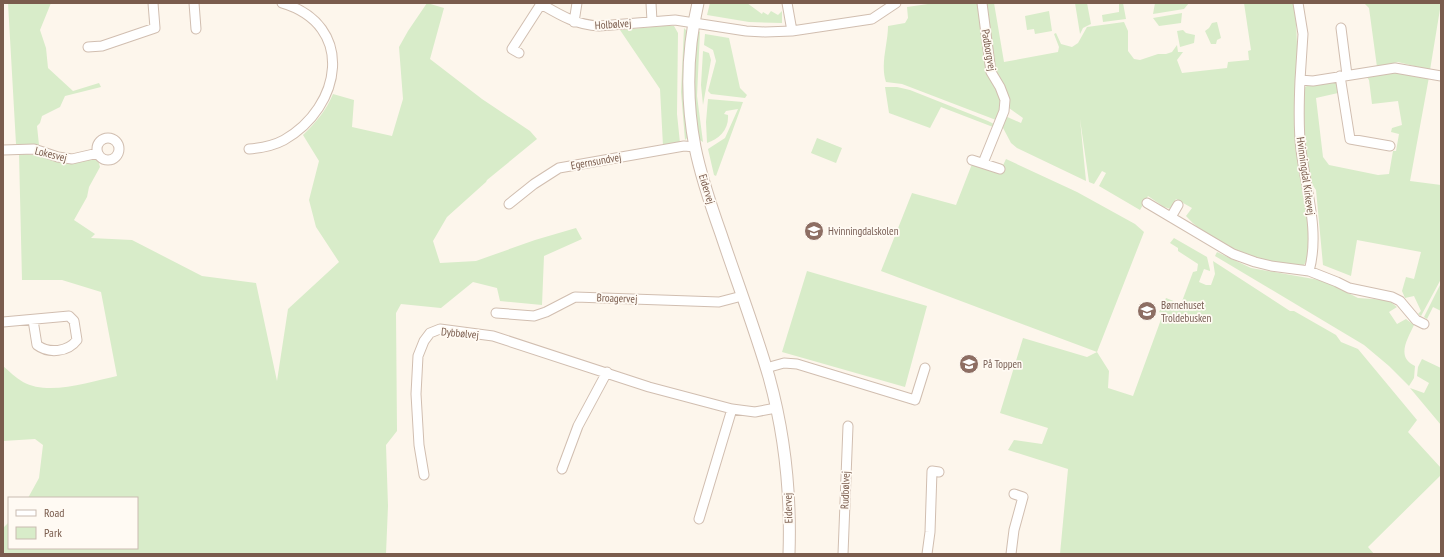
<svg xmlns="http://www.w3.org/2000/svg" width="1444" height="557" font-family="'PT Sans Narrow',sans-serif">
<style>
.green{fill:#d8ecc9}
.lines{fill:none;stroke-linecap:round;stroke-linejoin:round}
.minor-casing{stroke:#d1beb0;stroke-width:11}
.tertiary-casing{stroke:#d1beb0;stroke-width:13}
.minor{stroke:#fff;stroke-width:9}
.tertiary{stroke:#fff;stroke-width:11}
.labels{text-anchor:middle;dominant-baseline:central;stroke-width:3.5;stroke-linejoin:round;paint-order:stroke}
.street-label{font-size:11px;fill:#7a5c4d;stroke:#fffaf3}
.education-label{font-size:11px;fill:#785e54;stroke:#fffaf3;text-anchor:start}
</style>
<rect width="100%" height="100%" fill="#fdf6ec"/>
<!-- green -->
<path class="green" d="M8 3H51L40 30 46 48 48 68 73 91 99 83 101 87 65 96 60 107 42 116 40 123 37 126 39 145 16 144Z
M427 3 444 8 430 59 482 99 530 131 537 139 487 180 486 182 447 217 433 241 440 263 476 261 535 240 576 228 582 239 544 256 542 305 500 301 497 288 473 282 441 308 401 304 396 313 397 431 386 445 388 506 386 554H3V528L9 522V548H137V498H28L39 478 43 445 35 439 3 441V366C9 371 16 378 23 382 48 396 90 382 117 376L101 292 62 280H22L19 153 43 156 60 162 93 159 98 160 100 167 89 187 87 197 74 220 95 234 91 238 132 240 202 276 256 283 277 381 288 309 339 262 316 227 309 200 319 161 303 135C316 122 326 111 333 94L354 100 352 127 392 136 403 99 399 47 408 31Z
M710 3H747L762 14 763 12 768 15 771 11 778 15 782 11V23L749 22 707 15Z
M935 3H978L1001 99V108L996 120 902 84 886 82C880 64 888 44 888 26L905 23 908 18 907 7Z
M985 3H994L1004 62 1058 52 1059 47 1054 34 1056 33 1061 44 1072 47 1078 43 1087 27 1124 22 1128 31V51L1134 59 1140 60 1158 54H1166L1172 52 1177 45 1178 52H1183L1177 60 1182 73 1227 68 1228 62 1249 60 1248 51 1251 50 1244 3H1294C1302 63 1291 123 1301 183 1304 203 1318 250 1303 266 1292 265 1280 265 1269 262 1240 255 1206 239 1186 216L1192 208 1176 199 1171 209 1164 207 1148 196 1140 210 1099 186 1106 173 1102 171 1094 184 1089 182 1080 119 1086 181 1017 148 1011 143 1002 126 1005 116 1021 123 1023 118 1009 108 1006 91 995 72Z
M1075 3H1087L1091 24 1083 28 1080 34Z
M1123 3 1126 19 1103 22 1102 15 1119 12V4Z
M1155 3H1189L1184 9 1153 14Z
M1364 3H1441L1430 70 1398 62 1377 67 1369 8Z
M1049 11 1052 31 1035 34 1034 29 1027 30 1025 16Z
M1182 13 1181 23 1159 26 1153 18Z
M1217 22 1221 38 1217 40 1216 44H1211L1205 31 1209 28 1212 23Z
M663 26H674L678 33 677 114 680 143 663 146 660 89 620 30Z
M684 28 687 31 688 137 685 140 681 92Z
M1183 30 1186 33 1195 35 1194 43 1180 47 1177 31Z
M700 31 697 96 703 142 698 139C696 120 688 42 700 31Z
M705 34 729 38 740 88 747 95 745 98 711 94 708 91 716 61 713 50 704 45Z
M703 51 709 53 711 60 703 105 701 85Z
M1397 72 1429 77 1410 181 1441 185V279L1421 316 1418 314 1421 311 1414 296 1405 298 1402 291 1406 277 1414 279 1421 252 1357 240 1351 276 1323 265 1316 190C1302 171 1304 113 1304 88L1308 85 1335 82 1339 84 1338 93 1316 98 1323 157 1329 165 1378 175 1389 174 1393 151H1396L1399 134 1391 132 1392 128 1402 125 1398 101 1372 104 1369 80 1366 76Z
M885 87H897L910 90 988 121 994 124 993 127 941 107 930 128 889 113Z
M708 99 743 102 716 176 714 175 708 149 725 138 738 109 726 111 724 114 728 115C729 130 719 139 707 143L706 122Z
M817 138 842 148 836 163 811 153Z
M1006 159 1077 192 1135 224 1144 232 1097 352 1109 371 1108 388 1133 396 1163 314 1159 312 1166 298 1181 304 1193 272 1197 271 1198 264 1178 251V248L1170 243 1174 238 1207 257 1210 270V271L1204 269 1199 282 1206 285H1211L1215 274 1213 261 1290 311H1294L1336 335 1341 342 1358 349 1417 420 1408 432 1441 468V475L1368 547 1374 554H1060L1068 469 1008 450 1014 440 1042 444 1048 428 1000 413 1023 338 1087 357 1097 352 881 271 912 193 956 205 972 164 999 174Z
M1217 252 1251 268 1325 281 1358 298 1388 300 1397 307 1389 312 1397 324 1406 319 1414 325C1407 340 1396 357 1415 366L1414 378 1409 386 1389 366 1364 345 1215 256Z
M807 271 927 306 905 387 782 352Z
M1441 283V311L1433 307 1427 319 1424 317Z
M1422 359 1441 368V425L1410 388 1424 393 1429 383 1417 376 1418 367Z"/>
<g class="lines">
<defs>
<path id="minor" d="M194 3 196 29
M651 3 652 21
M787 3 792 31
M982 3 991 72 1000 87 1005 100 1004 111 983 163
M1298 3 1303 34 1300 80 1313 81 1395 68 1441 76
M574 22 577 3
M1341 28 1347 75
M88 47 102 46 155 28 153 3
M519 53 512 49 541 4C560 15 576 25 599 26L675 20 746 31 765 32 792 31 872 19 896 3
M1340 76 1350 139 1390 146
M1300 80C1299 104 1298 127 1301 150 1306 190 1320 232 1309 271
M97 149a11 11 0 1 1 22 0a11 11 0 1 1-22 0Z
M249 149C261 148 273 146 284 140 342 107 356 25 282 3
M3 150 34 149 58 157 72 159 98 153
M972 160 1000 169
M1147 203 1233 254 1255 262 1271 266 1309 271 1337 282 1349 288 1392 297 1400 301 1416 320 1424 324
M509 204 534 184 559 168 684 146 695 147
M1171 217 1178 205
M496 313 534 316 546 312 575 297 719 302 742 296
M3 322 69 316 74 321 77 340C68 352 49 354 37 345L33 320
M766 368 784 363 797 364 915 400 925 368
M562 469 578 426 607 372
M424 475 419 445 416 394 418 356 424 341 430 333 440 329 493 336 649 387 732 409 755 412 776 408
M699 519 732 409
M843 554 848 426
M927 554 930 532 932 471 939 472
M1011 554 1014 530 1023 497 1014 494"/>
<path id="tertiary" d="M698 3C687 50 686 100 695 147 701 177 711 206 721 234 737 282 755 329 769 377 785 435 791 495 789 554"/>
</defs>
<!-- minor casing -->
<use href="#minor" class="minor-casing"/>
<!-- tertiary casing -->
<use href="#tertiary" class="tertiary-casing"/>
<!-- minor -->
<use href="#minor" class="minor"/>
<!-- tertiary -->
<use href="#tertiary" class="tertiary"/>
</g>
<!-- icons -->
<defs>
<symbol id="school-disc" viewBox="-11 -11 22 22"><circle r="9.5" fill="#8d6e63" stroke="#fffaf3"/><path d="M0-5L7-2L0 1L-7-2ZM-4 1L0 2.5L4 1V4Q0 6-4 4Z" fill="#fff"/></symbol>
</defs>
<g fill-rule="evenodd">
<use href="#school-disc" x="803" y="220" width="22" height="22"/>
<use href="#school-disc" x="1136" y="300" width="22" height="22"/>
<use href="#school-disc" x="958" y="353" width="22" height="22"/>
</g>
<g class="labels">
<!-- street labels -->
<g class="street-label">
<text transform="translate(613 24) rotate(-4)">Holbølvej</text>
<text transform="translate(989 50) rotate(80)">Padborgvej</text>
<text transform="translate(51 154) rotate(14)">Lokesvej</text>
<text transform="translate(596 161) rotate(-10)">Egernsundvej</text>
<text transform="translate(1306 176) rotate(82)">Hvinningdal Kirkevej</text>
<text transform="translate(707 189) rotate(73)">Eidervej</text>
<text transform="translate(617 298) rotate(2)">Broagervej</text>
<text transform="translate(460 333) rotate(5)">Dybbølvej</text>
<text transform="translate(845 490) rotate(-88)">Rudbølvej</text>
<text transform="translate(788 508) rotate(-92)">Eidervej</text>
</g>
<!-- education labels -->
<g class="education-label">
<text x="828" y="231">Hvinningdalskolen</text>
<text x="1161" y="305">Børnehuset<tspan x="1161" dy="13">Troldebusken</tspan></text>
<text x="983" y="364">På Toppen</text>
</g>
</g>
<!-- border -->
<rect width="1444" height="557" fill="none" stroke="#7a5c4d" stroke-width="8"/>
<!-- legend -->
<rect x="8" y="497" width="130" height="52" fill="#fffaf3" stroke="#cabbb1"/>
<rect x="16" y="510" width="20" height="6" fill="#ffffff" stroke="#cabbb1"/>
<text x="44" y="517" font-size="12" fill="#7a5c4d">Road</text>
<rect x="16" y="527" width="20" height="12" fill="#d8ecc9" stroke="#cabbb1"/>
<text x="44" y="537" font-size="12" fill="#7a5c4d">Park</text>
</svg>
